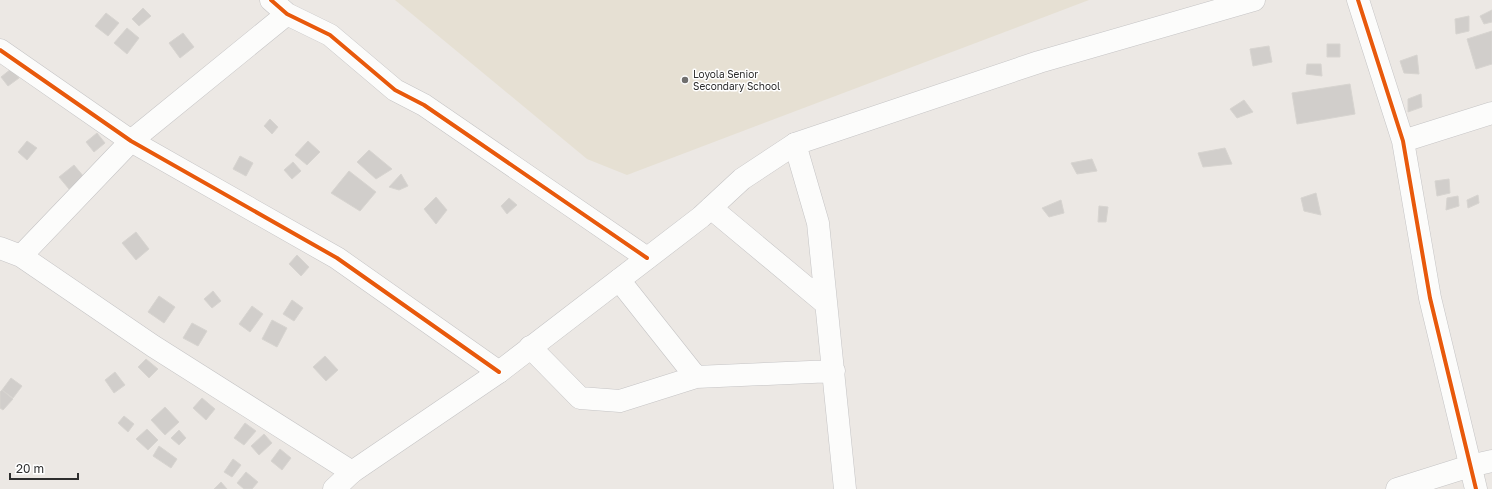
<svg xmlns="http://www.w3.org/2000/svg" width="1492" height="489" font-family="'Golos Text',sans-serif">
<style>
.education{fill:#e6e0d3}
.building{fill:#d1cecb;stroke:#d7d4d0}
.lines{fill:none;stroke-linecap:round;stroke-linejoin:round}
.minor-casing{stroke:#c5c4c5;stroke-width:23}
.secondary-casing{stroke:#c5c4c5;stroke-width:23}
.minor{stroke:#fcfcfb;stroke-width:22}
.secondary{stroke:#fcfcfb;stroke-width:22}
.cycleway-casing{stroke:#fff;stroke-width:6}
.cycleway{stroke:#e8590c;stroke-width:4}
.poi-dot{fill:#706f6e;stroke:#fff;stroke-width:1.5}
.labels{text-anchor:middle;dominant-baseline:central;stroke-width:3;stroke-linejoin:round;paint-order:stroke}
.poi-label{font-size:10px;fill:#2e2e2e;stroke:#fff;text-anchor:start}
</style>
<rect width="100%" height="100%" fill="#ece8e4"/>
<!-- education -->
<path class="education" d="M395 0H1089L627 175 587 159Z"/>
<!-- building -->
<path class="building" d="M143 8 151 16 139 26 132 19Z
M1492 10V22L1484 24 1480 16Z
M106 13 119 23 108 36 95 26Z
M1469 16V31L1456 34 1455 19Z
M127 28 139 38 127 54 114 43Z
M1492 31V64L1476 69 1467 39Z
M183 33 194 47 180 58 169 43Z
M1327 44H1340V57H1327Z
M1269 46 1272 62 1253 66 1250 49Z
M1417 55 1419 74 1404 73 1400 61Z
M1307 64H1321L1322 76 1306 74Z
M11 69 19 78 8 86 1 77Z
M1350 84 1355 114 1297 124 1292 93Z
M1421 94 1422 107 1408 112V99Z
M1244 100 1253 112 1237 118 1230 109Z
M270 119 278 127 272 134 264 126Z
M97 133 105 143 94 152 86 142Z
M27 141 37 148 27 160 18 152Z
M308 141 320 152 307 165 295 155Z
M1225 148 1232 164 1203 167 1198 153Z
M369 150 392 169 376 179 357 162Z
M240 156 253 163 246 176 233 169Z
M1092 159 1097 171 1077 174 1071 163Z
M293 162 301 171 292 179 284 170Z
M74 165 84 177 69 189 59 177Z
M349 171 376 192 360 211 331 193Z
M401 174 408 186 399 190 389 187Z
M1449 179 1450 193 1437 196 1435 181Z
M1316 193 1321 215 1304 211 1301 198Z
M1478 195 1479 203 1468 208 1467 200Z
M1458 196 1459 206 1446 210 1447 198Z
M436 197 447 210 436 224 424 209Z
M509 198 517 205 507 214 501 206Z
M1061 200 1064 213 1049 217 1042 208Z
M1099 206 1108 207 1106 222H1098Z
M136 232 149 249 136 260 122 243Z
M297 255 309 267 301 276 289 264Z
M213 291 221 301 212 308 204 299Z
M159 296 175 307 164 323 148 312Z
M292 300 303 308 294 321 283 314Z
M252 306 263 314 250 332 239 324Z
M272 320 287 328 277 347 262 339Z
M192 323 207 331 198 346 183 338Z
M325 356 338 370 326 381 313 367Z
M146 359 158 369 149 378 138 367Z
M115 372 125 385 114 393 105 380Z
M11 378 22 386 13 398 2 390Z
M2 390 13 399 3 410 0 408V392Z
M202 398 215 409 206 420 193 408Z
M165 407 179 422 165 435 151 420Z
M124 416 134 424 128 432 118 423Z
M245 423 256 431 244 445 234 438Z
M147 429 158 440 148 450 136 439Z
M179 430 186 438 179 445 171 438Z
M264 434 272 443 259 455 251 446Z
M159 446 177 459 171 468 153 456Z
M280 449 291 458 282 470 271 461Z
M233 459 241 465 232 477 224 472Z
M246 472 258 482 252 489H244L237 483Z
M221 482 227 489H214Z"/>
<g class="lines">
<defs>
<path id="minor" d="M271 0 287 14 330 35 395 90 424 105 647 258
M1358 0 1403 141 1430 298 1476 489
M0 50 131 141 337 258 499 372
M1403 141 1492 113
M795 144 818 223 845 489
M711 208 825 303
M0 248 21 256 153 346 352 472
M21 256 131 141 287 14
M619 280 696 377
M530 347 580 398 620 401 696 377 834 371
M1397 489 1470 466 1492 461"/>
<path id="secondary" d="M334 489 352 472 499 372 701 217 742 179 795 144 1039 62 1254 0"/>
</defs>
<!-- minor casing -->
<use href="#minor" class="minor-casing"/>
<!-- secondary casing -->
<use href="#secondary" class="secondary-casing"/>
<!-- minor -->
<use href="#minor" class="minor"/>
<!-- secondary -->
<use href="#secondary" class="secondary"/>
<defs>
<path id="cycleway" d="M271 0 287 14 330 35 395 90 424 105 647 258
M1358 0 1403 141 1430 298 1476 489
M0 50 131 141 337 258 499 372"/>
</defs>
<!-- cycleway casing -->
<use href="#cycleway" class="cycleway-casing"/>
<!-- cycleway -->
<use href="#cycleway" class="cycleway"/>
</g>
<!-- markers -->
<circle class="poi-dot" cx="685" cy="80" r="4"/>
<g class="labels">
<!-- poi labels -->
<g class="poi-label">
<text x="693" y="74">Loyola Senior<tspan x="693" dy="12">Secondary School</tspan></text>
</g>
</g>
<!-- scale -->
<path d="M10 473v6h68v-6" fill="none" stroke="#2e2e2e" stroke-width="2"/>
<text x="16" y="473" font-size="12" fill="#2e2e2e" stroke="#ffffff" stroke-width="3" paint-order="stroke">20 m</text>
</svg>
